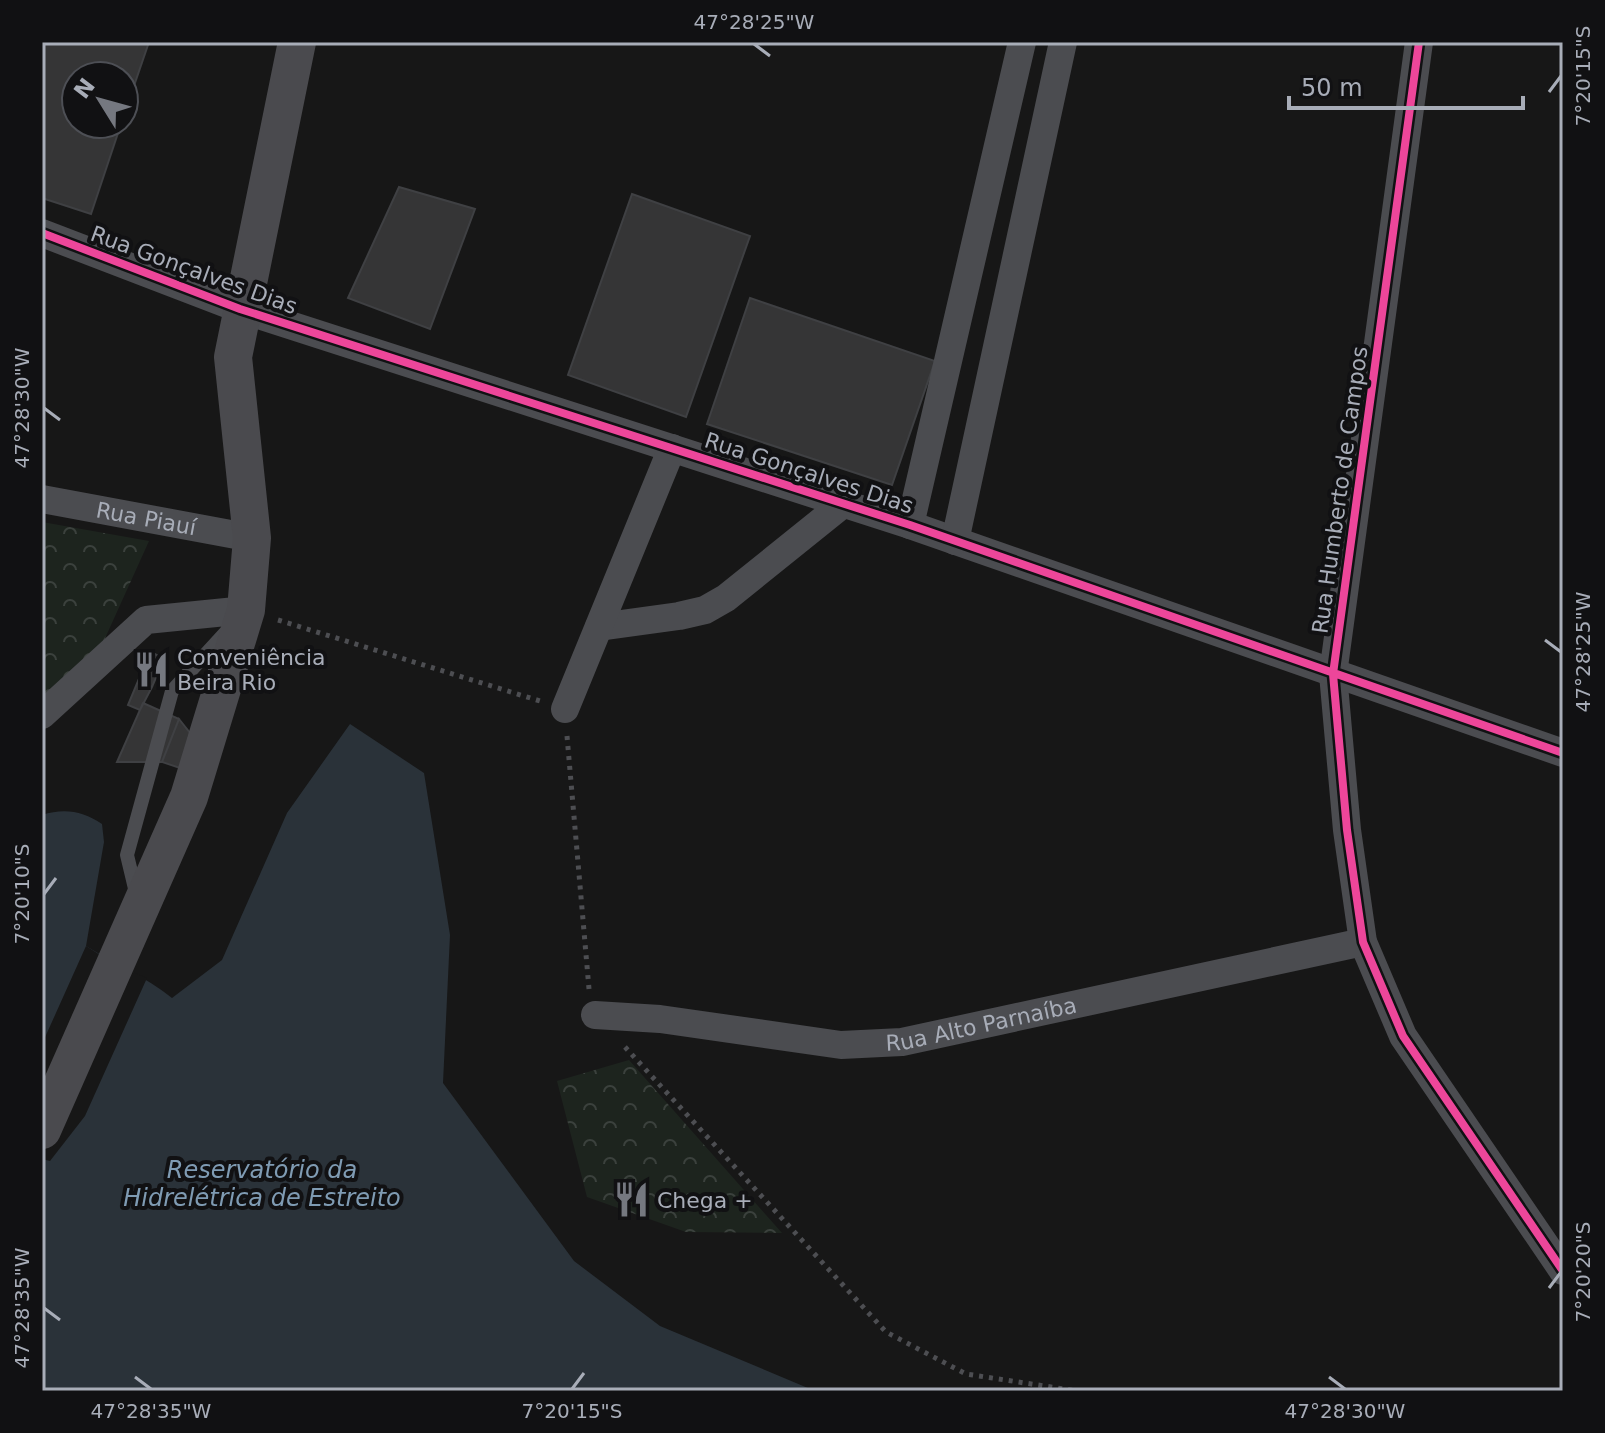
<svg xmlns="http://www.w3.org/2000/svg" width="1605" height="1433" font-family="'DejaVu Sans',sans-serif">
<style>
.park{fill:url(#park-crowns)}
.water{fill:#2a3239}
.pier{fill:#171717}
.building{fill:#353536;stroke:#3f4043;stroke-width:2}
.lines{fill:none;stroke-linecap:round;stroke-linejoin:round}
.path{stroke:#4d4e52;stroke-width:5;stroke-dasharray:4 6;stroke-linecap:butt}
.lane{stroke:#4b4c50;stroke-width:14}
.street{stroke:#4b4c50;stroke-width:28}
.secondary{stroke:#4a4a4e;stroke-width:38}
.cycleway-casing{stroke:#111113;stroke-width:13}
.cycleway{stroke:#ed469a;stroke-width:8}
.ticks{fill:none;stroke:#a8adb8;stroke-width:3}
.labels{text-anchor:middle;dominant-baseline:central;stroke-width:8;stroke-linejoin:round;paint-order:stroke}
.street-label{font-size:22px;fill:#a8adb8;stroke:#111113}
.poi-label{font-size:22px;fill:#a8adb8;stroke:#111113;text-anchor:start}
.water-label{font-size:24px;font-style:italic;fill:#7f9bb3;stroke:#111113}
.neatline{fill:none;stroke:#a8adb8;stroke-width:3}
.ticks-label{font-size:20px;text-anchor:middle;fill:#a8adb8}
</style>
<defs>
<pattern id="park-crowns" width="20" height="18" patternUnits="userSpaceOnUse" patternTransform="scale(2)"><rect width="20" height="18" fill="#1d241e"/><path d="M2 6a3 3 0 1 1 6 0M12 15a3 3 0 1 1 6 0" fill="none" stroke="#3b413d"/></pattern>
</defs>
<rect width="100%" height="100%" fill="#171717"/>
<!-- park -->
<path class="park" d="M42 522 149 541 92 667 42 699Z
M629 1060 782 1233 686 1232 587 1197 557 1081Z"/>
<!-- water -->
<path class="water" d="M350 724 424 773 450 935 443 1083 574 1261 660 1326 815 1391H42V815C64 808 83 811 102 824L104 842 86 946C115 964 145 976 172 998L222 960 287 813Z"/>
<!-- pier -->
<path class="pier" d="M86 946 116 965 147 978 85 1116 50 1161 42 1159V1044Z"/>
<!-- building -->
<path class="building" d="M42 42H149L124 115V76H76V124H121L91 214 42 198Z
M399 187 475 209 430 329 348 298Z
M632 194 750 236 686 417 568 375Z
M750 298 935 361 892 485 707 424Z
M151 652 164 659 152 687 138 681Z
M138 681 152 687 140 710 128 705Z
M143 703 179 719 162 762H117Z
M179 719 190 733 180 768 162 762Z"/>
<g class="lines">
<!-- path -->
<path class="path" d="M278 620 540 701
M567 736 589 989
M625 1047 886 1332 966 1374 1077 1391"/>
<!-- lane -->
<path class="lane" d="M137 897 127 855 172 691 227 631"/>
<!-- street -->
<g class="street">
<path d="M1419 42 1333 674 1347 830 1363 942 1403 1036 1563 1271"/>
<path d="M42 233 240 309 910 525 1563 753"/>
<path id="s1" d="M42 499 252 538"/>
<path d="M910 525 1022 42"/>
<path d="M955 541 1063 42"/>
<path d="M599 627 679 616 705 610 726 598 844 503"/>
<path d="M565 709 672 448"/>
<path d="M42 715 146 620 246 610"/>
<path id="s2" d="M595 1015 660 1019 841 1045 902 1042 1363 942"/>
</g>
<!-- secondary -->
<path class="secondary" d="M42 1130 189 797 246 610 252 538 233 357 297 42"/>
<defs>
<path id="cycleway" d="M1419 42 1333 674 1347 830 1363 942 1403 1036 1563 1271
M42 233 240 309 910 525 1563 753"/>
</defs>
<!-- cycleway casing -->
<use href="#cycleway" class="cycleway-casing"/>
<!-- cycleway -->
<use href="#cycleway" class="cycleway"/>
</g>
<!-- ticks -->
<path class="ticks" d="M754 44 770 56M1549 92 1561 76M44 408 60 420M1545 640 1561 652M44 894 56 878M1549 1288 1561 1272M44 1308 60 1320M135 1377 151 1389M1329 1377 1345 1389M572 1389 584 1373"/>
<!-- icons -->
<defs>
<symbol id="restaurant-bare" viewBox="-9 -9 18 18"><path d="M-5-6h1v4h1v-4h1v4h1v-4h1v5L-1.5 .5V6h-2V.5L-5-1ZM5-6V6H3V1.5H1.5Q1.5-4 5-6Z" fill="#757880" stroke="#111113" stroke-width="2.5" paint-order="stroke"/></symbol>
</defs>
<g fill-rule="evenodd">
<use href="#restaurant-bare" x="126" y="644" width="51" height="51"/>
<use href="#restaurant-bare" x="606" y="1174" width="51" height="51"/>
</g>
<g class="labels">
<!-- street labels -->
<g class="street-label">
<text transform="translate(194 270) rotate(20)">Rua Gonçalves Dias</text>
<text transform="translate(809 473) rotate(18)">Rua Gonçalves Dias</text>
<text transform="translate(1340 490) rotate(-82)">Rua Humberto de Campos</text>
<text stroke="none"><textPath href="#s1" startOffset="106">Rua Piauí</textPath></text>
<text stroke="none"><textPath href="#s2" startOffset="390">Rua Alto Parnaíba</textPath></text>
</g>
<!-- poi labels -->
<g class="poi-label">
<text x="177" y="657">Conveniência<tspan x="177" dy="25">Beira Rio</tspan></text>
<text x="657" y="1200">Chega +</text>
</g>
<!-- water labels -->
<g class="water-label">
<text x="262" y="1170">Reservatório da<tspan x="262" dy="28">Hidrelétrica de Estreito</tspan></text>
</g>
</g>
<!-- border -->
<rect width="1605" height="1433" fill="none" stroke="#111113" stroke-width="88"/>
<!-- north arrow -->
<g transform="translate(100 100) rotate(307)"><circle r="38" fill="#111113" stroke="#4d4f55" stroke-width="2"/>
<path d="M0-6L14 30L0 20L-14 30Z" fill="#757880"/>
<text y="-12" font-size="22" font-weight="bold" text-anchor="middle" fill="#a8adb8">N</text>
</g>
<!-- scale -->
<path d="M1289 96v12h234v-12" fill="none" stroke="#a8adb8" stroke-width="4"/>
<text x="1301" y="96" font-size="24" fill="#a8adb8" stroke="#111113" stroke-width="6" paint-order="stroke">50 m</text>
<rect x="44" y="44" width="1517" height="1345" class="neatline"/>
<g class="ticks-label">
<text x="754" y="29">47°28'25"W</text>
<text transform="translate(1583 76) rotate(-90)" y="7">7°20'15"S</text>
<text transform="translate(22 408) rotate(-90)" y="7">47°28'30"W</text>
<text transform="translate(1583 652) rotate(-90)" y="7">47°28'25"W</text>
<text transform="translate(22 894) rotate(-90)" y="7">7°20'10"S</text>
<text transform="translate(1583 1272) rotate(-90)" y="7">7°20'20"S</text>
<text transform="translate(22 1308) rotate(-90)" y="7">47°28'35"W</text>
<text x="151" y="1418">47°28'35"W</text>
<text x="572" y="1418">7°20'15"S</text>
<text x="1345" y="1418">47°28'30"W</text>
</g>
</svg>
